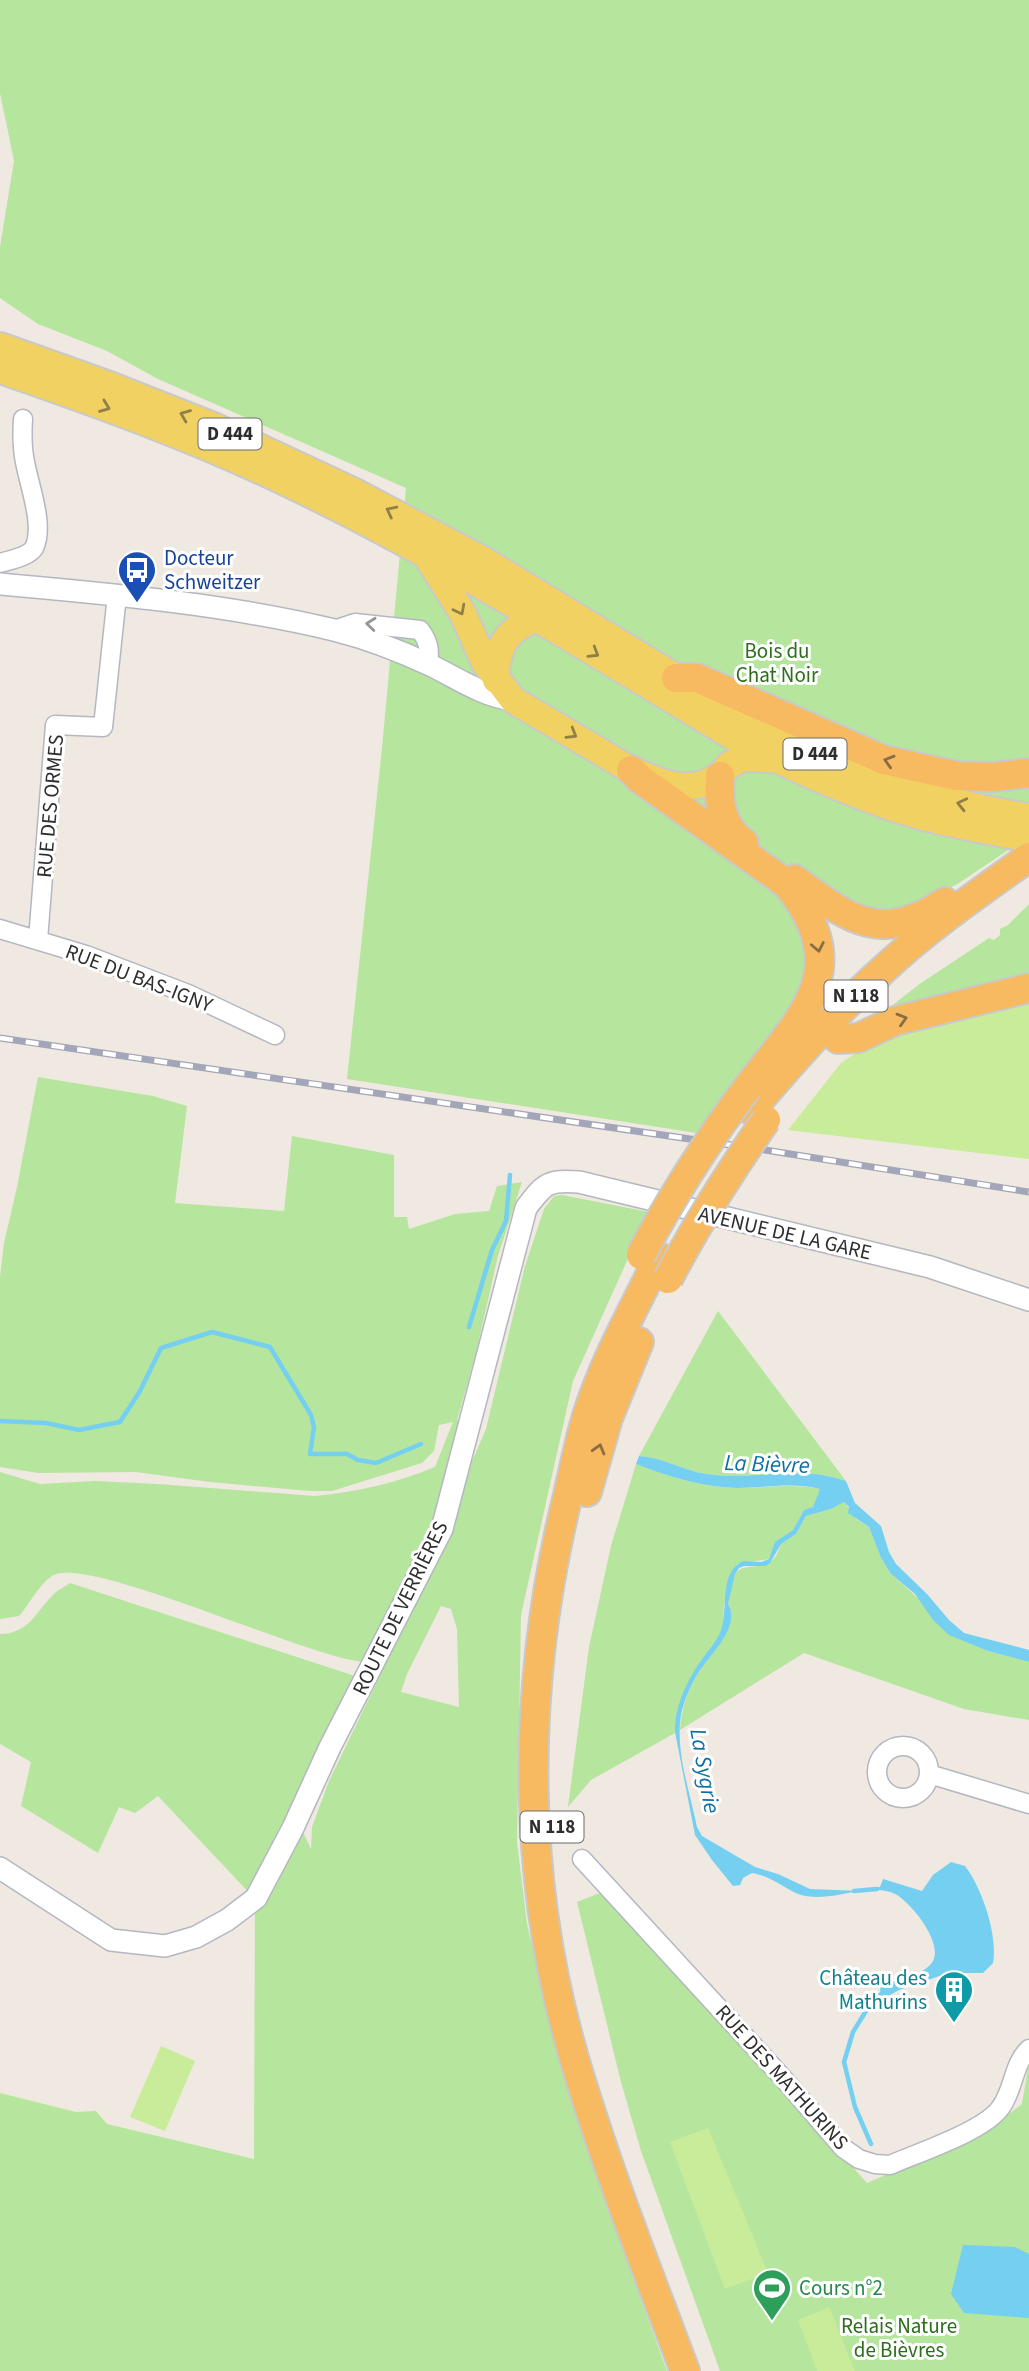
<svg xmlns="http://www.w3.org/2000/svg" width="1029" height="2371" font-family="'Source Sans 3',sans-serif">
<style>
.green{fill:#b6e59e;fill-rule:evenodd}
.pitch{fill:#c9ec9a}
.water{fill:#75cff0}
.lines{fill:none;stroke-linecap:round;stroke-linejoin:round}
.stream{stroke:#75cff0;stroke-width:4.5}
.minor-casing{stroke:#b4b7c1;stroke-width:21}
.tertiary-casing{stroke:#b4b7c1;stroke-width:24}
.primary-casing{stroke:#c9c9c9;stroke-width:30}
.trunk-casing{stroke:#c9c9c9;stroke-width:32}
.minor{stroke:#fff;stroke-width:18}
.tertiary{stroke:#fff;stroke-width:21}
.primary{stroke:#f2d163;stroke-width:26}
.trunk{stroke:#f8ba60;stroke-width:28}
.rail-casing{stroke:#a3a6b8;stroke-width:7}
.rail{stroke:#fff;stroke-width:4.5;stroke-dasharray:13;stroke-linecap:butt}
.trunk-bridge-casing{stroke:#c9c9c9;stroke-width:32;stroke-linecap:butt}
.trunk-bridge{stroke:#f8ba60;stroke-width:28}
.oneway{stroke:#908048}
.oneway2{stroke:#969696}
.oneway3{stroke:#896d44}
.labels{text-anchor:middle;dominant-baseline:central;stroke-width:6;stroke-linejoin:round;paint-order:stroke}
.shield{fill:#fff;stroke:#6d6d6d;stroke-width:2}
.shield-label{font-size:19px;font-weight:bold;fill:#2e2e2e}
.transit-label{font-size:21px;fill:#164399;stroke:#fff;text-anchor:start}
.park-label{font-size:21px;fill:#2c6e1b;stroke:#fff}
.street-label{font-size:21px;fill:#2e2e2e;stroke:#fff}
.culture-label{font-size:21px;fill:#0d838f;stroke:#fff;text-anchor:end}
.leisure-label{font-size:21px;fill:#27864d;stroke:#fff;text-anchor:start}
.water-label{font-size:23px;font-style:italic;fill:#0d6fa3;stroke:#fff}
</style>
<rect width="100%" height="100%" fill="#efe9e1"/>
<!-- green -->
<path class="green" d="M0 0H1029V836L959 883 900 916 843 908 808 927 807 999 703 1134 347 1079 382 748 406 488 158 379 107 351 38 324 0 298V247L14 161 0 93Z
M1029 904V977L890 1007 921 983 989 938 994 940 1000 935V929L1008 925Z
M38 1077 153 1096 187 1106 175 1203 284 1211 292 1136 394 1155V1217H407L409 1229 455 1214 489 1211 497 1186 522 1182 498 1256 475 1357 457 1420H466L437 1529 363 1662C304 1656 92 1557 54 1575 40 1582 30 1604 19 1616L0 1619V1472L40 1484 95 1481 158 1484 315 1496C357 1492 396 1483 435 1467L453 1422 439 1425 434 1451 422 1463 332 1491H310L210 1482 136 1472 38 1473 0 1467V1277L4 1243 17 1187Z
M562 1195 649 1212 573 1381 521 1615 517 1842 527 1924 552 2029 585 2145 667 2371H0V2093L76 2112 96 2111 107 2124 254 2159 255 1899 158 1796 135 1813 119 1807 98 1853 21 1806 31 1762 0 1744V1634C30 1634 37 1609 56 1592 60 1589 66 1586 70 1583L358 1677 294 1813 311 1849 312 1827 329 1781 376 1684 486 1429 525 1266 544 1209 554 1196ZM441 1606 451 1609 457 1629 459 1707 401 1692 407 1674Z
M718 1311 846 1481C800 1464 754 1481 707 1474 684 1471 662 1457 639 1456Z
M636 1464C668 1477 703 1487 738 1488 766 1488 792 1483 821 1489L813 1507 804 1510 793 1530 776 1542 769 1559 737 1564 724 1605 723 1626 718 1638 700 1662 675 1722V1733L591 1780 568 1807 589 1647 611 1546Z
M844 1501 856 1519 869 1527 881 1558 891 1574 919 1599 988 1651 1029 1662V1720L964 1709 804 1653 680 1730C681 1711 687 1693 696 1677 706 1658 742 1626 728 1605 735 1572 729 1566 766 1566L776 1556 781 1544 796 1534 806 1516 831 1509Z
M605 1891 867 2183 985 2132 1022 2104 1029 2062V2371H720L641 2151 621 2082 577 1902Z"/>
<!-- pitch -->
<path class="pitch" d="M1029 1002V1159L788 1130 841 1063 875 1040Z
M161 2046 195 2061 165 2131 130 2117Z
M708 2128 768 2273 725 2289 670 2142Z
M829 2307 855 2371H817L798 2320Z"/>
<!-- water -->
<path class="water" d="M639 1456C662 1457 684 1471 707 1474 753 1481 800 1464 846 1481L855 1503 881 1526 889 1552 896 1564 927 1594 949 1620 964 1633 1029 1650V1662L988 1651 949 1635 933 1620 915 1594 891 1574 881 1558 869 1527 848 1513 849 1507 844 1502 831 1509 806 1516 796 1534 781 1544 770 1563 766 1566H744L739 1568 735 1574 728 1604C742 1627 708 1656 697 1675 690 1687 684 1701 681 1715 675 1751 690 1792 697 1827L702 1836 755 1867 778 1874 810 1889 860 1891C840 1894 818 1901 798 1894 782 1887 770 1876 752 1873L743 1878 740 1885 733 1886 712 1860 695 1835 675 1732C674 1708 687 1681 700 1662 707 1651 717 1642 721 1630 729 1609 718 1573 743 1561L761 1562 769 1559 775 1542 793 1530 804 1510 813 1507 820 1489C792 1482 766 1488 738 1488 703 1487 668 1477 636 1464Z
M951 1862 965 1866C982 1888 998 1935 993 1963L983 1973H948L899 1990 881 2000 880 1988C895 1978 916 1978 929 1966 949 1949 913 1905 897 1895 890 1890 879 1891 872 1888L880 1887 883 1879 922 1891 933 1875Z
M963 2245 1015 2247 1029 2254V2318L964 2313 951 2294Z"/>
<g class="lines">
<!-- stream -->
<path class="stream" d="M469 1327 492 1250 506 1221 510 1175
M0 1421 46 1423 79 1430 120 1422 140 1391 161 1348 212 1332 270 1347 311 1415 314 1427 310 1454H347L358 1460 376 1463 421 1444
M854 1891 877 1889
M871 2144 855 2107 844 2062 853 2032 874 1998 886 1992"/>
<defs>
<path id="minor" d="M0 563C10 560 28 557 34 548 45 526 29 485 25 462 22 448 22 434 23 419
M334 630 355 623 420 630C429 642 430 650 428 664
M0 929 86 955 188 994 275 1035
M38 940 55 725 103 727 117 595
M877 1772a26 26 0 1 1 52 0a26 26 0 1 1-52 0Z
M929 1774 1029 1804
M582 1859 782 2077 843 2148 859 2159 875 2164 890 2165C917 2153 985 2131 1001 2107 1014 2089 1013 2064 1029 2049"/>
<path id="tertiary" d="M0 584C111 594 226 604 334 630 366 638 400 651 430 665 457 678 482 696 513 700
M0 1868 111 1940 165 1946 196 1937 227 1920 256 1898 293 1828 330 1747 442 1529 526 1208C545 1183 547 1180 579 1182L930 1267 1029 1300"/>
<path id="primary" d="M0 346 112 386 216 427 355 492 485 561 756 726C845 769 931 802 1029 817
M0 370C96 403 193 438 285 482 443 557 591 651 740 741 787 765 837 788 888 806 933 822 982 829 1029 839
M427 557 462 612 485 663 513 700 631 770 662 782 678 786H691L704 784 720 776 729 765 743 758 772 759
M496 680C497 634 512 630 549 611"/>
<path id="trunk" d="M676 678H697L884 760 957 776 993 777 1029 773
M631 770 640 779 787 884C856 971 802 1016 747 1088
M720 776C718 803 721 826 744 843
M794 879C849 919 880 945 945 902
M838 1039 858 1038 895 1021 1029 988
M751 1110C793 1061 836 1012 884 969 929 927 979 893 1029 857
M659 1257C634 1309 604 1361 587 1416 579 1442 574 1469 568 1495 520 1690 520 1889 581 2081 611 2179 649 2275 685 2371
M587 1492 608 1418 639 1342"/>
</defs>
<!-- minor casing -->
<use href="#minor" class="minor-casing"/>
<!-- tertiary casing -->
<use href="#tertiary" class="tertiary-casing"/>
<!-- primary casing -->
<use href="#primary" class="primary-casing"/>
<!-- trunk casing -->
<use href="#trunk" class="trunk-casing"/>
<!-- minor -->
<use href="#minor" class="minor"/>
<!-- tertiary -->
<use href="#tertiary" class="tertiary"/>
<!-- primary -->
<use href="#primary" class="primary"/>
<!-- trunk -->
<use href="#trunk" class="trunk"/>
<defs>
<path id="rail" d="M0 1038 765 1150 1029 1192"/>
</defs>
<!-- rail casing -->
<use href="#rail" class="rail-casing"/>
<!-- rail -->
<use href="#rail" class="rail"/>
<defs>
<path id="trunk-bridge" d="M641 1255C673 1194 706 1143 747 1088
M668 1279C697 1223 730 1172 766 1120"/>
</defs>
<!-- trunk-bridge casing -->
<use href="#trunk-bridge" class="trunk-bridge-casing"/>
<!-- trunk-bridge -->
<use href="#trunk-bridge" class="trunk-bridge"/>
</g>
<!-- one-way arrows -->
<defs><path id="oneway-chevron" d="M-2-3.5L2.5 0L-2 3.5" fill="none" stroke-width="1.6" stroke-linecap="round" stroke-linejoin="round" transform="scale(1.75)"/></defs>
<g class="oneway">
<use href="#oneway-chevron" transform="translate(105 407) rotate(21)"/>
<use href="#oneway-chevron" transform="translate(185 415) rotate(-158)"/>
<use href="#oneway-chevron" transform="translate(391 511) rotate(-153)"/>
<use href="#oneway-chevron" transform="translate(460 610) rotate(63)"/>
<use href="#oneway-chevron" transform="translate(594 653) rotate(31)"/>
<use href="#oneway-chevron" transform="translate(572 734) rotate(31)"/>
<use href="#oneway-chevron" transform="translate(962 804) rotate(-167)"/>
</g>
<use class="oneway2" href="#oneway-chevron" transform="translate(371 624) rotate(-174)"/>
<g class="oneway3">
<use href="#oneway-chevron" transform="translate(889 761) rotate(-163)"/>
<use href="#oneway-chevron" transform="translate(818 947) rotate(79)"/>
<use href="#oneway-chevron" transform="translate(902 1019) rotate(-17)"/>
<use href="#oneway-chevron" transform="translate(599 1449) rotate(-74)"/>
</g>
<!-- icons -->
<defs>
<symbol id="bus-pin" viewBox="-11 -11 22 30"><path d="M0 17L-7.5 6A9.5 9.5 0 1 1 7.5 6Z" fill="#1a4fb4" stroke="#fff"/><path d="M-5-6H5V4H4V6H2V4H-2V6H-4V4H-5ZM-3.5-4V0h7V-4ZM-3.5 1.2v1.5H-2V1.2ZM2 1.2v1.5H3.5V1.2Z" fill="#fff"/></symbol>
<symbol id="building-pin" viewBox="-11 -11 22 30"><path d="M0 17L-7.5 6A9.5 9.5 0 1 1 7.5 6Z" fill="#0f9aa8" stroke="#fff"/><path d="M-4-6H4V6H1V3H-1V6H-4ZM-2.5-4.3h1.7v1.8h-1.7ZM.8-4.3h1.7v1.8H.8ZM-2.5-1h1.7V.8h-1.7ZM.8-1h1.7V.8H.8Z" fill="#fff"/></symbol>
<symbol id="stadium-pin" viewBox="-11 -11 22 30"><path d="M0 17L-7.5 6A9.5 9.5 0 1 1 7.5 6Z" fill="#2e9e5b" stroke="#fff"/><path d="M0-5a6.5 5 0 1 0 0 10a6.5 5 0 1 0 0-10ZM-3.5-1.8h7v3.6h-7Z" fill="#fff"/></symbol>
</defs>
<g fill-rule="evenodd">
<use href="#bus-pin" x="115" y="548" width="44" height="60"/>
<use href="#building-pin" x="932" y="1968" width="44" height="60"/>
<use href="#stadium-pin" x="750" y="2266" width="44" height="60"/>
</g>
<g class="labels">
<!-- shield labels -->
<g class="shield">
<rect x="198.5" y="418.5" width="63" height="31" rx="5"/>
<rect x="783.5" y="738.5" width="63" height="31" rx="5"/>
<rect x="824.5" y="980.5" width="63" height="31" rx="5"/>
<rect x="520.5" y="1811.5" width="63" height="31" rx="5"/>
</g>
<g class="shield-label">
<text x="230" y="434">D 444</text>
<text x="815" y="754">D 444</text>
<text x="856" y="996">N 118</text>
<text x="552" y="1827">N 118</text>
</g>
<!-- transit labels -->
<g class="transit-label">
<text x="164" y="558">Docteur<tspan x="164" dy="24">Schweitzer</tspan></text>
</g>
<!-- park labels -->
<g class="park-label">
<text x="777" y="651">Bois du<tspan x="777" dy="24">Chat Noir</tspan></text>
<text x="899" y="2326">Relais Nature<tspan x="899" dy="24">de Bièvres</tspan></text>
</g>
<!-- street labels -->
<g class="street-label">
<text transform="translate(50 806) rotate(-85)">RUE DES ORMES</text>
<text transform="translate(139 978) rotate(21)">RUE DU BAS-IGNY</text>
<text transform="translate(785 1233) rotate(13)">AVENUE DE LA GARE</text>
<text transform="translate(400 1608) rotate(-64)">ROUTE DE VERRIÈRES</text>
<text transform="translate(782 2077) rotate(48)">RUE DES MATHURINS</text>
</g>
<!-- culture labels -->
<g class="culture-label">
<text x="927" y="1978">Château des<tspan x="927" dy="24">Mathurins</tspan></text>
</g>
<!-- leisure labels -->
<g class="leisure-label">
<text x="799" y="2288">Cours n°2</text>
</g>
<!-- water labels -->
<g class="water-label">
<text transform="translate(767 1464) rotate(2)">La Bièvre</text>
<text transform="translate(705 1771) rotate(80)">La Sygrie</text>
</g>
</g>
</svg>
